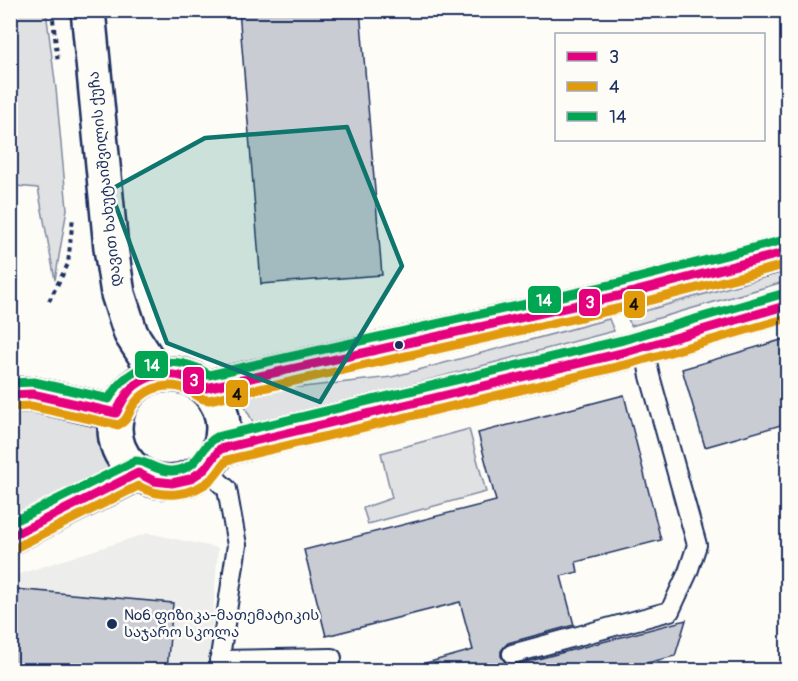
<svg xmlns="http://www.w3.org/2000/svg" width="798" height="681" font-family="Pangolin,'Noto Sans Georgian',sans-serif">
<style>
.built{fill:#edeeec}
.green{fill:#e0e1e3;stroke:#7e88a0;stroke-width:1.5}
.building{fill:#c9ccd3;stroke:#1b2f5e;stroke-width:1.5}
.lines{fill:none;stroke-linecap:round;stroke-linejoin:round}
.lane-casing{stroke:#1b2f5e;stroke-width:22}
.street-casing{stroke:#1b2f5e;stroke-width:38}
.secondary-casing{stroke:#1b2f5e;stroke-width:38}
.path{stroke:#1b2f5e;stroke-width:4;stroke-dasharray:4.5 4.5;stroke-linecap:butt}
.lane{stroke:#fdfcf7;stroke-width:18}
.street{stroke:#fdfcf7;stroke-width:33}
.secondary{stroke:#fdfcf7;stroke-width:33}
.bus-1-casing{stroke:#fdfcf7;stroke-width:14}
.bus-2-casing{stroke:#fdfcf7;stroke-width:14}
.bus-3-casing{stroke:#fdfcf7;stroke-width:14}
.bus-1{stroke:#e5007d;stroke-width:9}
.bus-2{stroke:#e19a09;stroke-width:9}
.bus-3{stroke:#00a651;stroke-width:9}
.marked{fill:#0f766e;fill-opacity:0.2;stroke:#0f766e;stroke-width:4.5;stroke-linejoin:round}
.bus-dot{fill:#1b2f5e;stroke:#fdfcf7;stroke-width:2}
.labels{text-anchor:middle;dominant-baseline:central;stroke-width:5;stroke-linejoin:round;paint-order:stroke}
.street-label{font-size:15px;fill:#1b2f5e;stroke:#fdfcf7}
.poi-label{font-size:15px;fill:#1b2f5e;stroke:#fdfcf7;text-anchor:start}
.line-badge{stroke:#fdfcf7;stroke-width:2}
.badge-label{font-size:16px;text-anchor:middle;font-weight:bold;fill:#fff}
.pale-badge-label{font-size:16px;text-anchor:middle;font-weight:bold;fill:#111}
</style>
<rect width="100%" height="100%" fill="#fdfcf7"/>
<filter id="ink" filterUnits="userSpaceOnUse"><feTurbulence type="fractalNoise" baseFrequency=".0167" numOctaves="2"/><feDisplacementMap in="SourceGraphic" scale="12" xChannelSelector="R" yChannelSelector="G"/><feConvolveMatrix kernelMatrix="1 2 1 2 8 2 1 2 1" color-interpolation-filters="sRGB"/></filter>
<g filter="url(#ink)">
<!-- built -->
<path class="built" d="M148 533 218 548 209 670H11L10 577Z"/>
<!-- green -->
<path class="green" d="M10 11H46L56 89 67 209 55 280 38 188 16 186 11 162Z
M787 271V281L631 326 627 316Z
M609 319 614 331 261 424 253 422 244 405 253 388 303 387 392 377Z
M11 395 116 413C114 446 118 449 138 473L11 519Z
M469 429 486 492 368 524 363 508 392 498 381 453Z"/>
<!-- building -->
<path class="building" d="M239 10H360L382 275 261 284Z
M788 338V423L705 447 682 369Z
M624 395 661 540 576 562 578 572 561 576 574 625 508 643 504 647 501 651V656L505 662 510 665H515L686 620 675 656 619 670H427L426 663 473 650 460 602 326 636 304 550 496 501 478 433Z
M14 589 173 603 167 670H10V636Z"/>
<g class="lines">
<defs>
<path id="lane" d="M205 469 227 489 237 545 218 670
M512 654 670 611 688 572 697 545 650 376 644 347
M219 660 332 658"/>
<path id="street" d="M88 10 111 248 118 294 131 334 157 374"/>
<path id="secondary" d="M115 428a54 54 0 1 1 108 0a54 54 0 1 1-108 0Z
M206 388 618 296 788 252
M10 395 32 394 116 413
M220 449 626 352 788 305
M10 537 138 473"/>
</defs>
<!-- lane casing -->
<use href="#lane" class="lane-casing"/>
<!-- street casing -->
<use href="#street" class="street-casing"/>
<!-- secondary casing -->
<use href="#secondary" class="secondary-casing"/>
<!-- path -->
<path class="path" d="M52 10 58 63
M49 301 68 264 73 217"/>
<!-- lane -->
<use href="#lane" class="lane"/>
<!-- street -->
<use href="#street" class="street"/>
<!-- secondary -->
<use href="#secondary" class="secondary"/>
<defs>
<path id="bus-1" d="M10 395 32 394 116 413C121 404 124 396 131 389 152 369 184 371 206 388L618 296 787 252
M10 537 138 473 154 481 172 483 190 479 205 469 220 449 626 352 788 305"/>
<path id="bus-2" d="M11 407 31 406 118 425C127 421 128 415 132 407 140 394 154 386 169 386 175 386 182 387 187 390 196 393 199 400 209 400L621 308 788 264
M15 548 138 486C163 499 191 497 213 478 218 473 222 466 227 460L629 364 788 318"/>
<path id="bus-3" d="M10 383 34 382 109 399C128 362 176 351 209 375L615 284 784 240
M10 523 135 461C148 461 157 472 172 471 201 469 199 446 217 437L623 340 785 293"/>
</defs>
<!-- bus-1 casing -->
<use href="#bus-1" class="bus-1-casing"/>
<!-- bus-2 casing -->
<use href="#bus-2" class="bus-2-casing"/>
<!-- bus-3 casing -->
<use href="#bus-3" class="bus-3-casing"/>
<!-- bus-1 -->
<use href="#bus-1" class="bus-1"/>
<!-- bus-2 -->
<use href="#bus-2" class="bus-2"/>
<!-- bus-3 -->
<use href="#bus-3" class="bus-3"/>
</g>
</g>
<!-- marked area -->
<path class="marked" d="M347 127 402 266 320 402 167 343 110 190 205 138Z"/>
<!-- markers -->
<g class="bus-dot">
<circle cx="399" cy="345" r="5"/>
<circle cx="112" cy="624" r="6"/>
</g>
<g class="labels">
<!-- street labels -->
<g class="street-label">
<text transform="translate(105 179) rotate(-96)">დავით ხახუტაიშვილის ქუჩა</text>
</g>
<!-- poi labels -->
<g class="poi-label">
<text x="124" y="615">№6 ფიზიკა-მათემატიკის<tspan x="124" dy="17">საჯარო სკოლა</tspan></text>
</g>
</g>
<g class="line-badge">
<rect x="527" y="285" width="35" height="29" rx="6" fill="#00a651"/>
<rect x="578" y="288" width="23" height="29" rx="6" fill="#e5007d"/>
<rect x="623" y="290" width="23" height="29" rx="6" fill="#e19a09"/>
<rect x="134" y="350" width="35" height="29" rx="6" fill="#00a651"/>
<rect x="182" y="366" width="23" height="29" rx="6" fill="#e5007d"/>
<rect x="225" y="379" width="24" height="29" rx="6" fill="#e19a09"/>
</g>
<g class="badge-label">
<text x="544" y="306">14</text>
<text x="590" y="308">3</text>
<text x="152" y="371">14</text>
<text x="194" y="386">3</text>
</g>
<g class="pale-badge-label">
<text x="634" y="310">4</text>
<text x="237" y="400">4</text>
</g>
<!-- margin -->
<rect width="798" height="681" fill="none" stroke="#fdfcf7" stroke-width="36"/>
<rect x="18" y="18" width="762" height="645" fill="none" stroke="#1b2f5e" stroke-width="2" filter="url(#ink)"/>
<!-- legend -->
<rect x="555" y="33" width="210" height="108" fill="#fdfcf7" stroke="#a3aaba" stroke-width="1.5"/>
<rect x="567" y="52" width="30" height="9" fill="#e5007d" stroke="#a3aaba" stroke-width="1.5"/>
<text x="609" y="63" font-size="18" fill="#1b2f5e">3</text>
<rect x="567" y="82" width="30" height="9" fill="#e19a09" stroke="#a3aaba" stroke-width="1.5"/>
<text x="609" y="93" font-size="18" fill="#1b2f5e">4</text>
<rect x="567" y="112" width="30" height="9" fill="#00a651" stroke="#a3aaba" stroke-width="1.5"/>
<text x="609" y="123" font-size="18" fill="#1b2f5e">14</text>
</svg>
